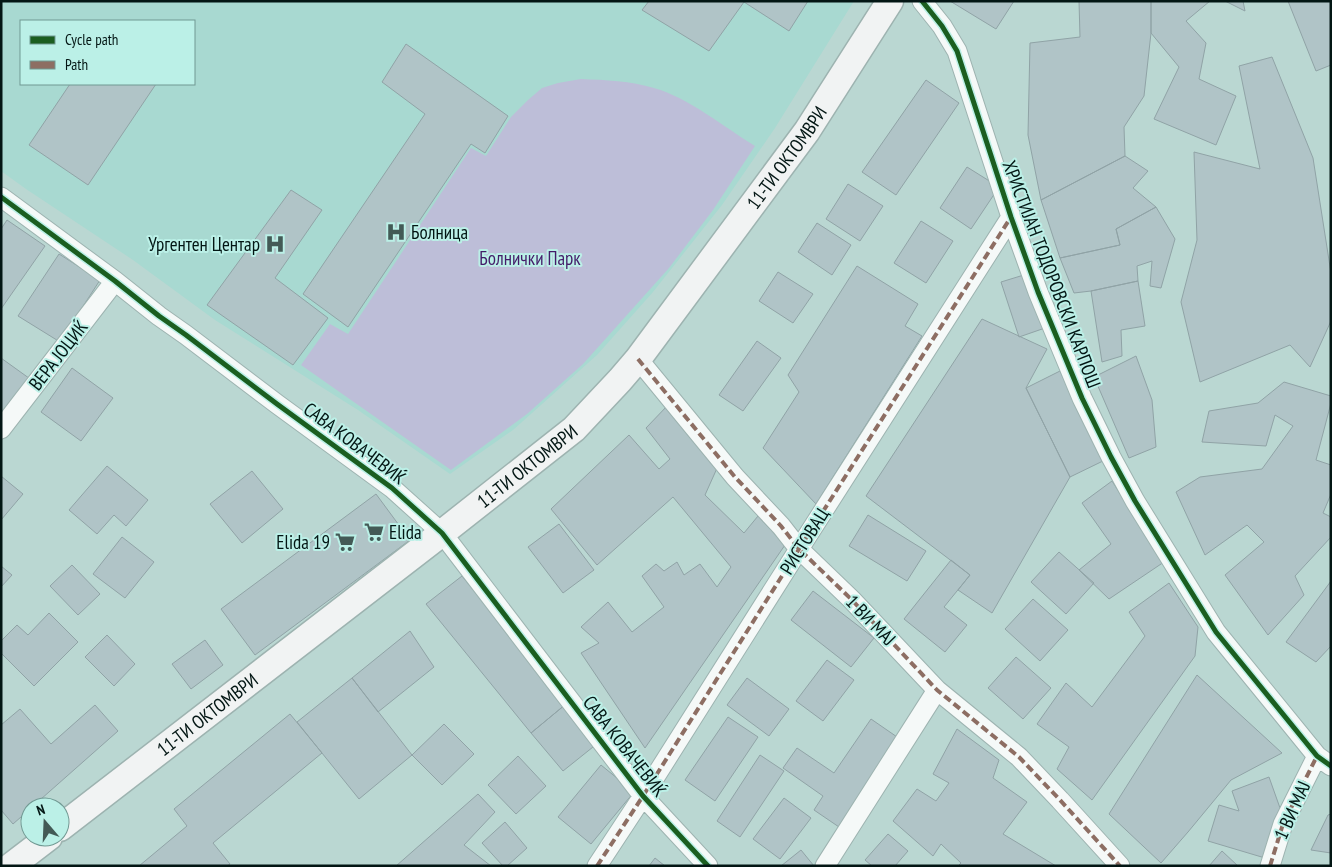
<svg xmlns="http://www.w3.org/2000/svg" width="1332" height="867" font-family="'PT Sans Narrow',sans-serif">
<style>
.built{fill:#a8d9d1;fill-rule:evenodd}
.green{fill:#bdbed8}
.building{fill:#b0c4c7;stroke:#90a3a6}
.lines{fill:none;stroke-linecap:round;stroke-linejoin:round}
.street-casing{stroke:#9db3b0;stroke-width:21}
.secondary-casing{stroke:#9db3b0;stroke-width:29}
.street{stroke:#f5f9f8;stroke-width:19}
.secondary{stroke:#f1f3f3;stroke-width:26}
.quiet{stroke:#8d6e63;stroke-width:4;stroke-dasharray:8 4;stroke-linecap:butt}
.cycleway-casing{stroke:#bbf0e7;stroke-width:8}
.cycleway{stroke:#1b5e20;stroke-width:5}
.labels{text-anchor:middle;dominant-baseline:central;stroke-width:4;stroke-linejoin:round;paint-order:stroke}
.street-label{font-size:19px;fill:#031614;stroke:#bbf0e7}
.poi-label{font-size:19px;fill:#031614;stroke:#bbf0e7;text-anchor:start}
.park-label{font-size:19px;fill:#441c69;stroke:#bbf0e7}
</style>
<rect width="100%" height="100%" fill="#bad7d2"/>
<!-- built -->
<path class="built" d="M1 1H854L775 128 722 205 653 292 597 355 513 430 450 474 358 410 215 320 133 260 26 189 1 171ZM21 21H194V84H21Z"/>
<!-- green -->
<path class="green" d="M581 79C605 80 631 81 654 88 689 98 724 127 755 146L713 210 669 268 583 364 527 414 451 470 301 365 330 324 348 334 471 148 486 156 511 117 528 100 542 88 558 83Z"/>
<!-- building -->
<path class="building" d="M649 1H808L789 31 744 2 709 51 642 10Z
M950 1H1014L996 29Z
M1079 1H1151V33L1144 96 1124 127 1125 156 1041 200 1028 135 1030 43 1080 37Z
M1151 1H1210L1186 21 1206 43 1199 79 1236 96 1216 145 1154 119 1179 67 1151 33Z
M1225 1H1243L1245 11Z
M1288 1H1331V65L1316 71Z
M406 44 508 116 485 153 471 144 348 327 303 294 425 114 382 82Z
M1272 57 1313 158 1331 273V321L1310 367 1290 345 1200 382 1181 302 1197 240 1194 152 1260 169 1239 66Z
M926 80 959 103 896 195 862 172Z
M70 84H156L88 185 29 145Z
M1125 156 1148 171 1133 188 1156 207 1116 229 1120 245 1060 258 1041 200Z
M967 167 999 187 971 229 940 208Z
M848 184 883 206 860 241 826 219Z
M291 190 322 210 275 278 328 318 293 365 207 305Z
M1156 207 1175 239 1161 288 1150 286 1152 261 1137 266 1138 281 1091 291 1074 293 1060 258 1120 245 1116 229Z
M7 220 45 246 1 309V229Z
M921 221 953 241 926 283 894 263Z
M817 223 851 245 832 275 798 252Z
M59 254 100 280 60 342 18 316Z
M857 266 918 304 905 326 922 336 816 504 763 448 799 392 788 375Z
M778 272 813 294 793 323 759 301Z
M1027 274 1045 328 1019 337 1001 282Z
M1138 281 1145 326 1121 330 1122 356 1102 362 1091 291Z
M982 319 1047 349 1026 388 1070 477 992 613 958 590 970 575 866 496Z
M757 341 781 358 743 411 719 395Z
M1136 356 1152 400 1156 447 1129 458 1094 377Z
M1 358 33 381 1 424Z
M72 368 113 398 81 441 41 412Z
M1060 371 1105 460 1070 477 1026 388Z
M1284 382 1331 396V403L1316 460 1331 465V494L1323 513 1331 517V537L1295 576 1304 595 1268 635 1225 575 1264 542 1247 525 1205 555 1176 492 1200 477 1262 469 1293 426 1275 415 1266 446 1202 442 1209 411 1258 403Z
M668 405 718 466 705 495 744 533 758 516 785 545 645 748 581 653 599 643 581 627 608 602 632 632 664 607 642 576 656 564 664 571 677 562 684 575 700 564 717 587 731 567 673 497 597 565 551 509 629 435 659 469 670 459 646 428Z
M107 466 148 500 126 526 114 515 97 534 69 510Z
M252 471 283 509 242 543 210 504Z
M1 476 23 494 1 520Z
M1112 481 1164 562 1109 599 1079 570 1111 544 1082 503Z
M376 494 410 540 255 655 221 609Z
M868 515 926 551 907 581 849 546Z
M559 524 594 570 563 593 528 547Z
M122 537 154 562 125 598 93 574Z
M1059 552 1094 583 1066 614 1031 582Z
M951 560 970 575 944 607 967 625 945 652 904 619Z
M72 565 100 594 78 615 50 586Z
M1 566 12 575 1 587Z
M462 576 566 704 531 733 426 604Z
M1331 581V646L1316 662 1286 642Z
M1169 583 1198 627 1195 656 1092 800 1057 769 1069 747 1037 724 1066 683 1092 707 1145 636 1129 612Z
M813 591 874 638 851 667 791 620Z
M1033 599 1068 630 1040 661 1005 629Z
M49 613 78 642 34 686 1 653V641L17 625 28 635Z
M410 631 434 667 378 712 352 678Z
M107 635 135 664 114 686 85 657Z
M205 640 223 665 191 689 172 664Z
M1016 657 1051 688 1023 719 988 688Z
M827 660 854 680 823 721 796 701Z
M1197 675 1282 753 1231 780 1188 832 1161 863 1109 814Z
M352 678 412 755 359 799 297 722Z
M747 678 789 709 769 736 727 705Z
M566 704 598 743 563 771 531 733Z
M95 705 118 731 32 807H30V809L13 824 1 810V725L20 709 51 744Z
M290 714 322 753 213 843 230 864 227 866H139L187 826 174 809Z
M728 717 758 737 715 801 685 780Z
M871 719 900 739 839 827 814 810 823 796 783 768 797 748 834 773Z
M444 724 474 754 442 785 412 755Z
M957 729 999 760 993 778 1027 802 1003 834 1056 866H958L961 863 941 844 933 856 893 821 917 789 936 801 949 783 933 774Z
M760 755 784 771 740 837 717 821Z
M518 756 546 786 516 814 488 785Z
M601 765 634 792 591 844 558 817Z
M1269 777 1280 808 1265 858 1208 841 1219 805 1239 811 1232 791Z
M478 794 495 812 464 845 491 866H396Z
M784 798 811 818 780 859 753 839Z
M1331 814V853L1311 850 1328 815Z
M505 822 527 848 507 866H503L482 843Z
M888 834 908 851 895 866H872L865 860Z
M801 850 814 866H781Z
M1222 851 1238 866H1209Z
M655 858 665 866H649Z"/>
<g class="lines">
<defs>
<path id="street" d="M922 1 942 26 957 51 1011 217 1038 292 1082 398 1111 457 1135 501 1216 632 1317 756 1331 766
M1 197 115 281 159 316 186 335 277 404 392 488 442 533 643 796 708 866
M638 359 735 477 781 526 799 549 851 599 937 690 1019 757 1060 800 1120 866
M1 429 115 281
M597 866 643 796 799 549 1011 217
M825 866 937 690
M1270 866 1283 824 1317 756"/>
<g id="secondary">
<path id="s1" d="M60 828 442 533 574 429 620 380 638 359 807 131 890 1"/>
<path d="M11 866 49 837"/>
</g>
</defs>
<!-- street casing -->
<use href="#street" class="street-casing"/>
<!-- secondary casing -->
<use href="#secondary" class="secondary-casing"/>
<!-- street -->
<use href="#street" class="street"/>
<!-- secondary -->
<use href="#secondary" class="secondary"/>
<!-- quiet -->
<path class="quiet" d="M638 359 735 477 781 526 799 549 851 599 937 690 1019 757 1060 800 1120 866
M597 866 643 796 799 549 1011 217
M1270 866 1283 824 1317 756"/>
<defs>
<path id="cycleway" d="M922 1 942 26 957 51 1011 217 1038 292 1082 398 1111 457 1135 501 1216 632 1317 756 1331 766
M1 197 115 281 159 316 186 335 277 404 392 488 442 533 643 796 708 866"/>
</defs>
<!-- cycleway casing -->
<use href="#cycleway" class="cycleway-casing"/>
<!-- cycleway -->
<use href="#cycleway" class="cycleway"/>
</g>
<!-- icons -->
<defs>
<symbol id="hospital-bare" viewBox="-9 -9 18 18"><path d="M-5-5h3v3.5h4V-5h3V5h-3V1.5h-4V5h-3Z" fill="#435a56" stroke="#bbf0e7" stroke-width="2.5" paint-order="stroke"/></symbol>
<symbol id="supermarket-bare" viewBox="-9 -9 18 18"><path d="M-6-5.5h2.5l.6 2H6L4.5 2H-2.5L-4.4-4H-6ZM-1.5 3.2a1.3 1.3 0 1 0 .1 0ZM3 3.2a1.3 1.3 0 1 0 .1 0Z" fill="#435a56" stroke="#bbf0e7" stroke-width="2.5" paint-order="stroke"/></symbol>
</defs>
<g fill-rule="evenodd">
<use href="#hospital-bare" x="382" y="218" width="28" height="28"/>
<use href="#hospital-bare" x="261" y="230" width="28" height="28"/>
<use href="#supermarket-bare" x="360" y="518" width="28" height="28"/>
<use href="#supermarket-bare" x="331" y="528" width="28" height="28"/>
</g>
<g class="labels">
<!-- street labels -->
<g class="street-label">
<text stroke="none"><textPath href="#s1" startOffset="996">11-ТИ ОКТОМВРИ</textPath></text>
<text transform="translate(1052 274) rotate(69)">ХРИСТИЈАН ТОДОРОВСКИ КАРПОШ</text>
<text transform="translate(58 355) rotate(-52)">ВЕРА ЈОЦИЌ</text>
<text transform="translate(355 443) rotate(37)">САВА КОВАЧЕВИЌ</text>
<text stroke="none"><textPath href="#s1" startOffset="591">11-ТИ ОКТОМВРИ</textPath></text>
<text transform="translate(804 541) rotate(-58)">РИСТОВАЦ</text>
<text transform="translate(871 620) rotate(46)">1 ВИ МАЈ</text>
<text stroke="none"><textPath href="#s1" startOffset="186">11-ТИ ОКТОМВРИ</textPath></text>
<text transform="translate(625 746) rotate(52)">САВА КОВАЧЕВИЌ</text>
<text transform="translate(1292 810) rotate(-66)">1 ВИ МАЈ</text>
</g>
<!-- poi labels -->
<g class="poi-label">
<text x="411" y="232">Болница</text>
<text x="260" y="244" text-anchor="end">Ургентен Центар</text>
<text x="389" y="532">Elida</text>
<text x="330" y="542" text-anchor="end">Elida 19</text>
</g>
<!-- park labels -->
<g class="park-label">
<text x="530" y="258">Болнички Парк</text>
</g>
</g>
<!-- border -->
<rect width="1332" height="867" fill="none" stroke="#031614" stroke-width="5"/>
<!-- legend -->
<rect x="20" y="20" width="175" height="65" fill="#bbf0e7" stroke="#719993"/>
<rect x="30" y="36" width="25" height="8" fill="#1b5e20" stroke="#719993"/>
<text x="65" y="45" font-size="15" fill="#031614">Cycle path</text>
<rect x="30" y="61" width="25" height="8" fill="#8d6e63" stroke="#719993"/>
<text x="65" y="70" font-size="15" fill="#031614">Path</text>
<!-- north arrow -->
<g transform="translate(45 822) rotate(341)"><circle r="24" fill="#bbf0e7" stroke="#719993"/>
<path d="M0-4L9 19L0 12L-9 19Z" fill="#435a56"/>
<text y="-8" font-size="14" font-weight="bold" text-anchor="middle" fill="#031614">N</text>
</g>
</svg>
